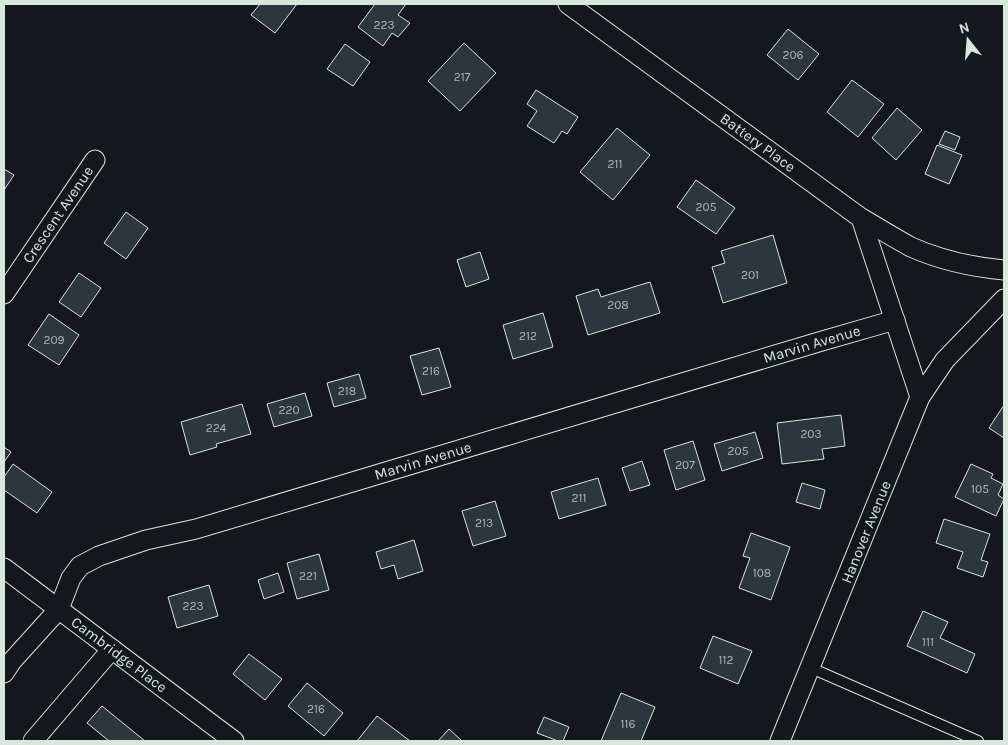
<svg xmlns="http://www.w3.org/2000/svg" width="1008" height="745" font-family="Karla,sans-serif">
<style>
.building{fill:#2c363c;stroke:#d8e6dc}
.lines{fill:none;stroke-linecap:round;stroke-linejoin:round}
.service-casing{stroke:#d8e6dc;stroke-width:12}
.minor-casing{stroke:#d8e6dc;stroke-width:21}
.service{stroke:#14181c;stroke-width:10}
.minor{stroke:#14181c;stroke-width:19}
.labels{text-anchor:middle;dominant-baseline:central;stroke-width:4;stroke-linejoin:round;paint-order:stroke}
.number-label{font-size:12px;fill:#adbab4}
.street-label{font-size:15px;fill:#d8e6dc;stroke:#14181c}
</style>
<rect width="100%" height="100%" fill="#14181c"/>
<!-- building -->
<path class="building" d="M260 4H297L275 33 251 15Z
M375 4H406L398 15 410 23 398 37 392 33 383 46 358 27Z
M788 29 819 54 798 80 767 55Z
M464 43 496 73 460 111 428 81Z
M345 44 370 62 353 86 327 69Z
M852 80 884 104 858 137 827 112Z
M536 90 578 117 567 134 562 131 554 143 527 126 537 111 527 104Z
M897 108 922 130 896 160 872 138Z
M617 128 650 155 613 200 580 172Z
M945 131 960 137 955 150 939 144Z
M937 145 962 155 949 184 925 174Z
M4 169 14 175 4 190Z
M696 180 735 208 716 234 677 207Z
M126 212 148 228 126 259 104 243Z
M773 235 787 283 723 303 712 267 725 263 721 251Z
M480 252 489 279 466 287 457 260Z
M79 273 101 288 81 317 59 302Z
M650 282 660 313 588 335 576 296 598 289 601 297Z
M543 313 553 347 513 359 503 325Z
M49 314 79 335 59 365 28 345Z
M439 348 451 387 422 395 410 356Z
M359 374 366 398 334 407 327 383Z
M305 393 312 416 274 427 267 404Z
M242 404 251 434 216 444 217 447 190 455 181 422Z
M1004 405V438L989 428Z
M841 415 845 446 822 449 824 459 782 464 777 423Z
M755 432 763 458 722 471 714 444Z
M693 441 705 480 676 490 664 450Z
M4 447 11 452 4 462Z
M642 461 650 485 630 491 622 468Z
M13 464 52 492 37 513 4 490V477Z
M971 464 993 474 991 478 1003 484 998 495 1004 499 996 516 955 497Z
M598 478 606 505 559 519 551 492Z
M802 483 825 490 820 509 796 502Z
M495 501 506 536 473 546 462 511Z
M944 519 990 534 981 560 988 562 983 577 957 568 963 552 936 543Z
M751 533 790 547 771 600 739 588 750 558 743 556Z
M414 540 423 571 398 579 394 565 381 569 376 552Z
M319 554 329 590 297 599 287 563Z
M278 573 284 592 264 599 258 580Z
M209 585 218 616 177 628 168 597Z
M923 611 948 622 940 638 975 654 967 673 907 646Z
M713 636 752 651 738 684 700 668Z
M249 654 282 679 265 700 233 674Z
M307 683 343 713 324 736 288 706Z
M621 693 655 707 641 741H601Z
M102 706 145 741H109L87 723Z
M377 716 410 741H357Z
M544 717 569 727 563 741H558L537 733Z
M449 729 461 740 460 741H438Z"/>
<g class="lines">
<defs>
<path id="service" d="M811 668 978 741"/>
<g id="minor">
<path id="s1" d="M568 4 861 218 920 397 780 741"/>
<path d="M861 218C877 227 894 238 911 247 940 260 972 267 1004 270"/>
<path id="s2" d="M4 294 95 160"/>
<path d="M920 397 945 360 1004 299"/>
<path id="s3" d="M4 568 234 741"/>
<path id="s4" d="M4 673 12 661 59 609 71 578 80 566 99 556 146 540 196 529 822 341 895 320"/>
<path d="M33 741 112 649"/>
</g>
</defs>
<!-- service casing -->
<use href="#service" class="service-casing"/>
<!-- minor casing -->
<use href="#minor" class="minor-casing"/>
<!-- service -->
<use href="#service" class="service"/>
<!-- minor -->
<use href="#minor" class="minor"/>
</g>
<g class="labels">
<!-- number labels -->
<g class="number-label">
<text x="384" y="25">223</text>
<text x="793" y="55">206</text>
<text x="462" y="77">217</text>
<text x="615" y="164">211</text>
<text x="706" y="207">205</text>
<text x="750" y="275">201</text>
<text x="618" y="305">208</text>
<text x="528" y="336">212</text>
<text x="54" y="340">209</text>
<text x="431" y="371">216</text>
<text x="347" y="391">218</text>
<text x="289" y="410">220</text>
<text x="216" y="428">224</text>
<text x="811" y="434">203</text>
<text x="738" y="451">205</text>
<text x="685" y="465">207</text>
<text x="980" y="489">105</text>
<text x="579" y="498">211</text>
<text x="484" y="523">213</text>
<text x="762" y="573">108</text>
<text x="308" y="576">221</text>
<text x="193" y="606">223</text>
<text x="928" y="642">111</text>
<text x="726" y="660">112</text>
<text x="316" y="709">216</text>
<text x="628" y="724">116</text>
</g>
<!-- street labels -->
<g class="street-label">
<text stroke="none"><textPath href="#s1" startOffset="235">Battery Place</textPath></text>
<text stroke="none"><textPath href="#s2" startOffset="96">Crescent Avenue</textPath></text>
<text stroke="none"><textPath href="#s4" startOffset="898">Marvin Avenue</textPath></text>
<text stroke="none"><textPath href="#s4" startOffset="492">Marvin Avenue</textPath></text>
<text transform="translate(866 532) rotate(-68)">Hanover Avenue</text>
<text stroke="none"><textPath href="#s3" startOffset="144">Cambridge Place</textPath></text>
</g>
</g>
<!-- border -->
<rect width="1008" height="745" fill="none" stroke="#d8e6dc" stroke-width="10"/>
<!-- north arrow -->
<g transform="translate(968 40) rotate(343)" stroke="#14181c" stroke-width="4" paint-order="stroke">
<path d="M0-4L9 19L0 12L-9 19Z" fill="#d8e6dc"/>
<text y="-8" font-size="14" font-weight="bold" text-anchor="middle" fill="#d8e6dc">N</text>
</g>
</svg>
